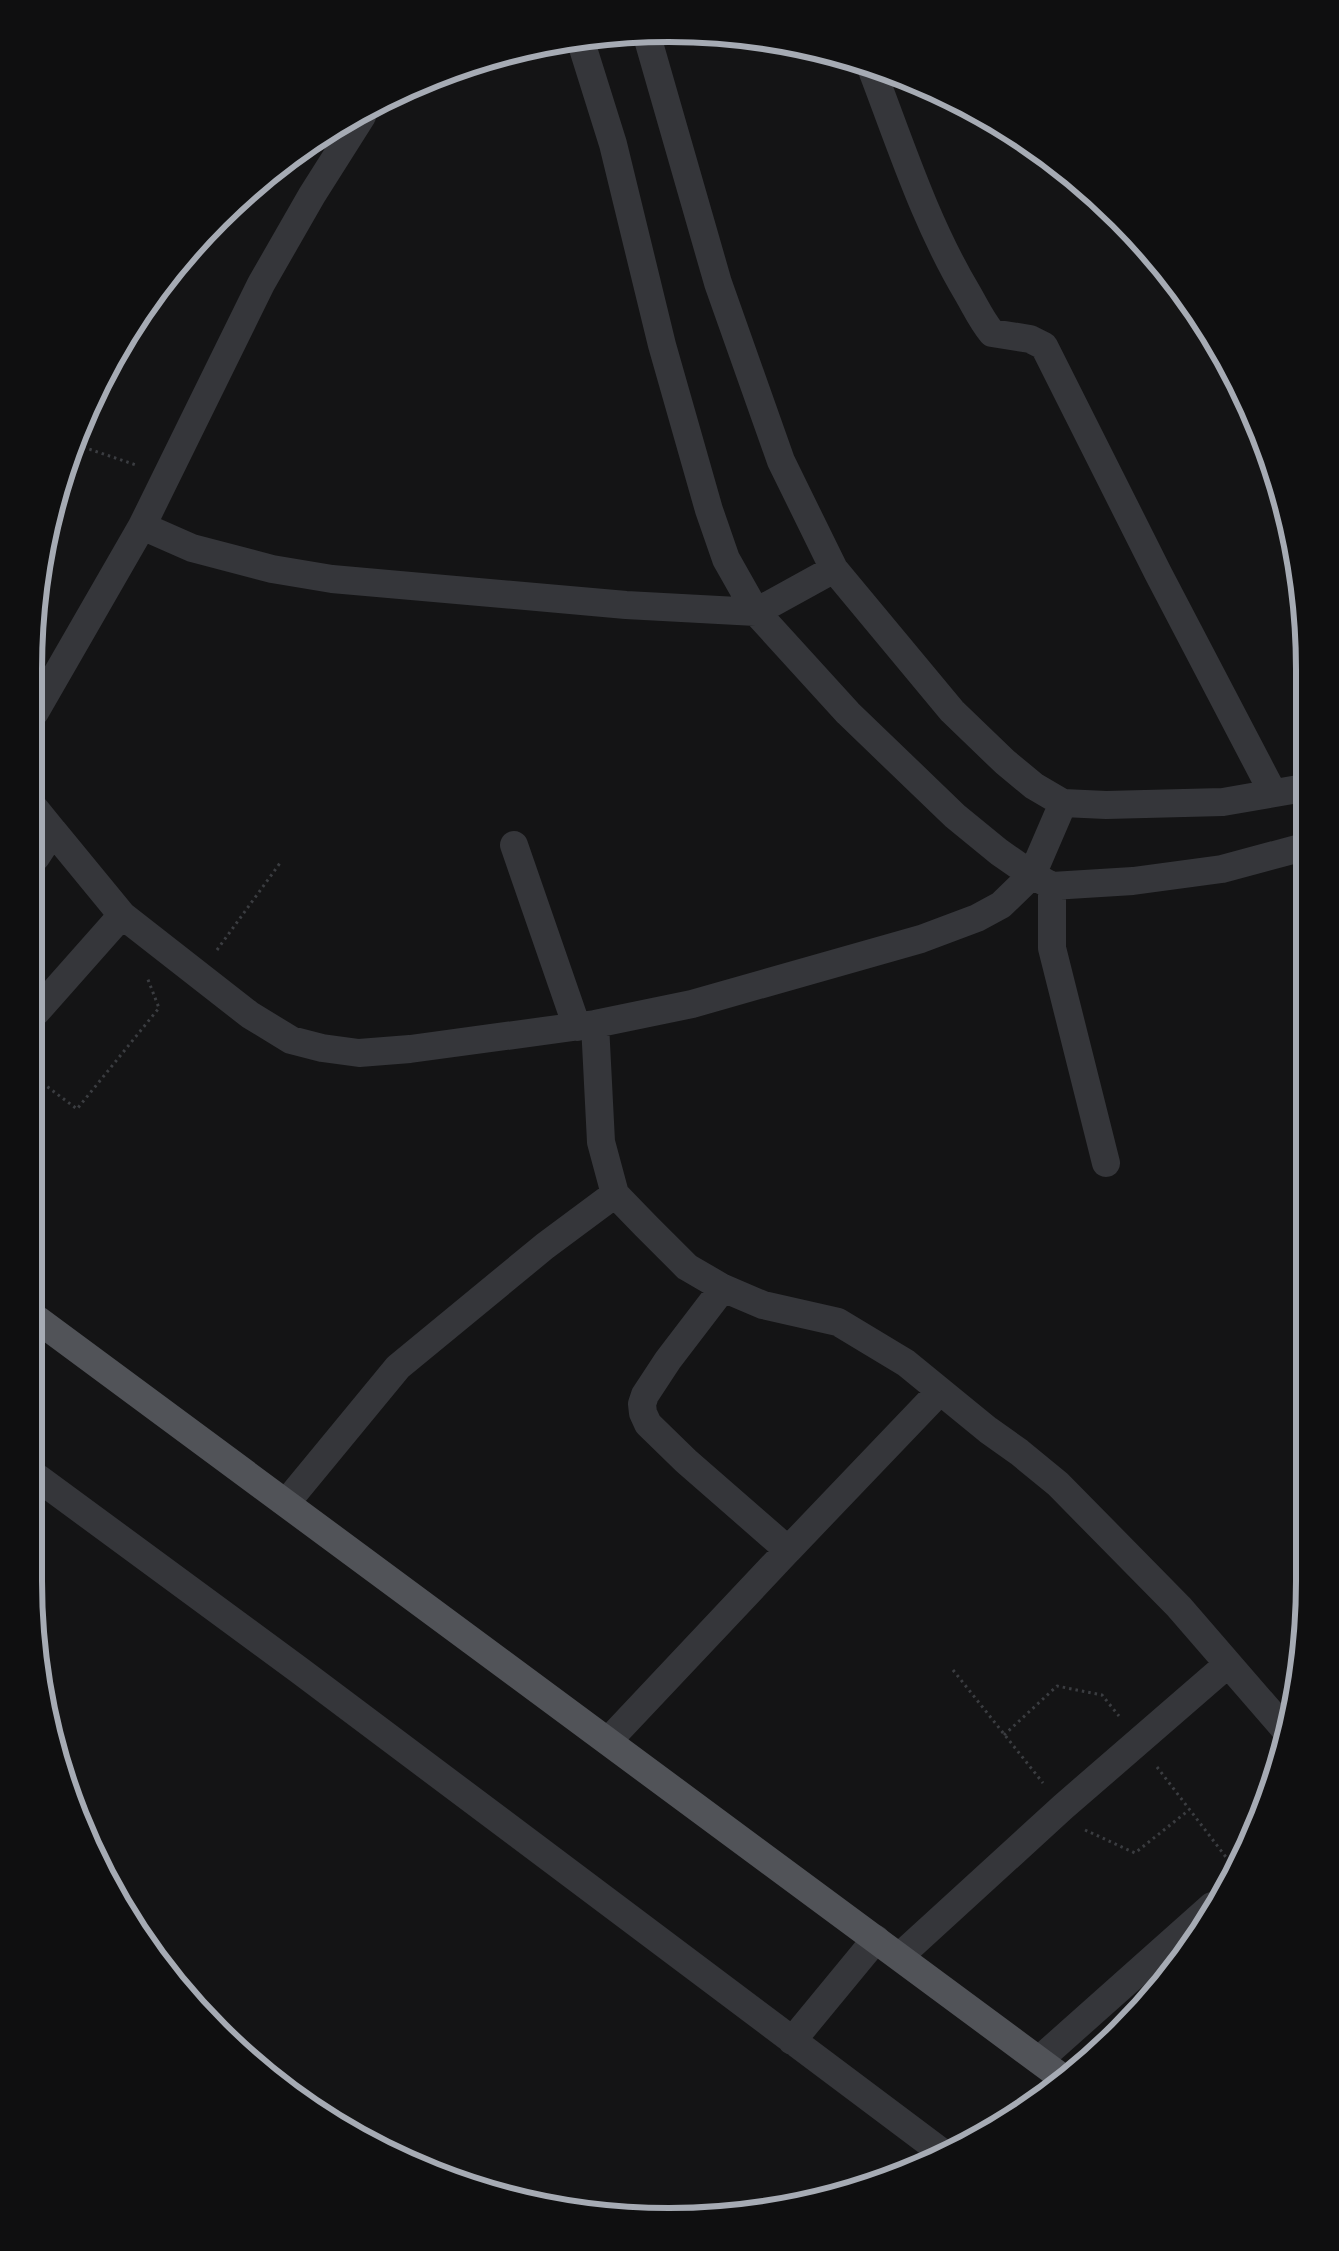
<svg xmlns="http://www.w3.org/2000/svg" width="1339" height="2251" font-family="Karla,sans-serif">
<style>
.lines{fill:none;stroke-linecap:round;stroke-linejoin:round}
.path{stroke:#3b3d41;stroke-width:3;stroke-dasharray:2.5 4;stroke-linecap:butt}
.street{stroke:#35363a;stroke-width:28}
.primary{stroke:#515358;stroke-width:28}
.rim{fill:none;stroke:#a6abb4;stroke-width:6}
</style>
<rect width="100%" height="100%" fill="#141415"/>
<g class="lines">
<!-- path -->
<path class="path" d="M77 445 136 465
M217 950 280 863
M37 1079 77 1109 159 1008 147 977
M953 1670 1043 1783
M1004 1735 1057 1686 1102 1695 1119 1716
M1157 1767 1232 1865
M1085 1830 1135 1853 1189 1810"/>
<!-- street -->
<path class="street" d="M647 36 718 283 781 461 834 569 952 711 1005 762 1034 786 1063 803 1106 805 1223 802 1304 788
M581 42 613 144 662 345 709 510 726 559 756 612 848 713 955 816 999 852 1032 875 1052 886 1133 881 1222 869 1304 847
M872 70C901 146 926 224 968 294 976 308 982 321 992 333L1030 339 1044 346 1158 573 1273 793
M142 526 192 548 272 569 332 579 626 605 756 612 834 569
M35 712 142 526 261 284 312 195 362 116
M36 810 53 831
M514 845 577 1027
M36 857 53 831 122 915 250 1015 291 1040 322 1048 359 1053 410 1049 595 1024 692 1004 921 939 977 918 1001 905 1032 875 1063 803
M1052 886V948L1106 1163
M37 1011 122 915
M595 1024 601 1142 615 1194 646 1226 687 1267 723 1288 763 1305 838 1322 906 1363 988 1430 1019 1452 1058 1484 1179 1607 1283 1727
M38 1478 299 1670 944 2154
M286 1503 398 1367 545 1246 615 1194
M788 1550 940 1391
M608 1741 788 1550 686 1461 648 1424 643 1413 642 1404 645 1395 668 1360 723 1288
M900 1956 1063 1807 1228 1664
M792 2041 876 1939
M1039 2060 1212 1906"/>
<!-- primary -->
<path class="primary" d="M38 1320 1064 2079"/>
</g>
<!-- crop -->
<path d="M0 0H1339V2251H0ZM669 42H669A627 627 0 0 1 1296 669V1581A627 627 0 0 1 669 2208H669A627 627 0 0 1 42 1581V669A627 627 0 0 1 669 42Z" fill="#0f0f10" fill-rule="evenodd"/>
<path class="rim" d="M669 42H669A627 627 0 0 1 1296 669V1581A627 627 0 0 1 669 2208H669A627 627 0 0 1 42 1581V669A627 627 0 0 1 669 42Z"/>
</svg>
